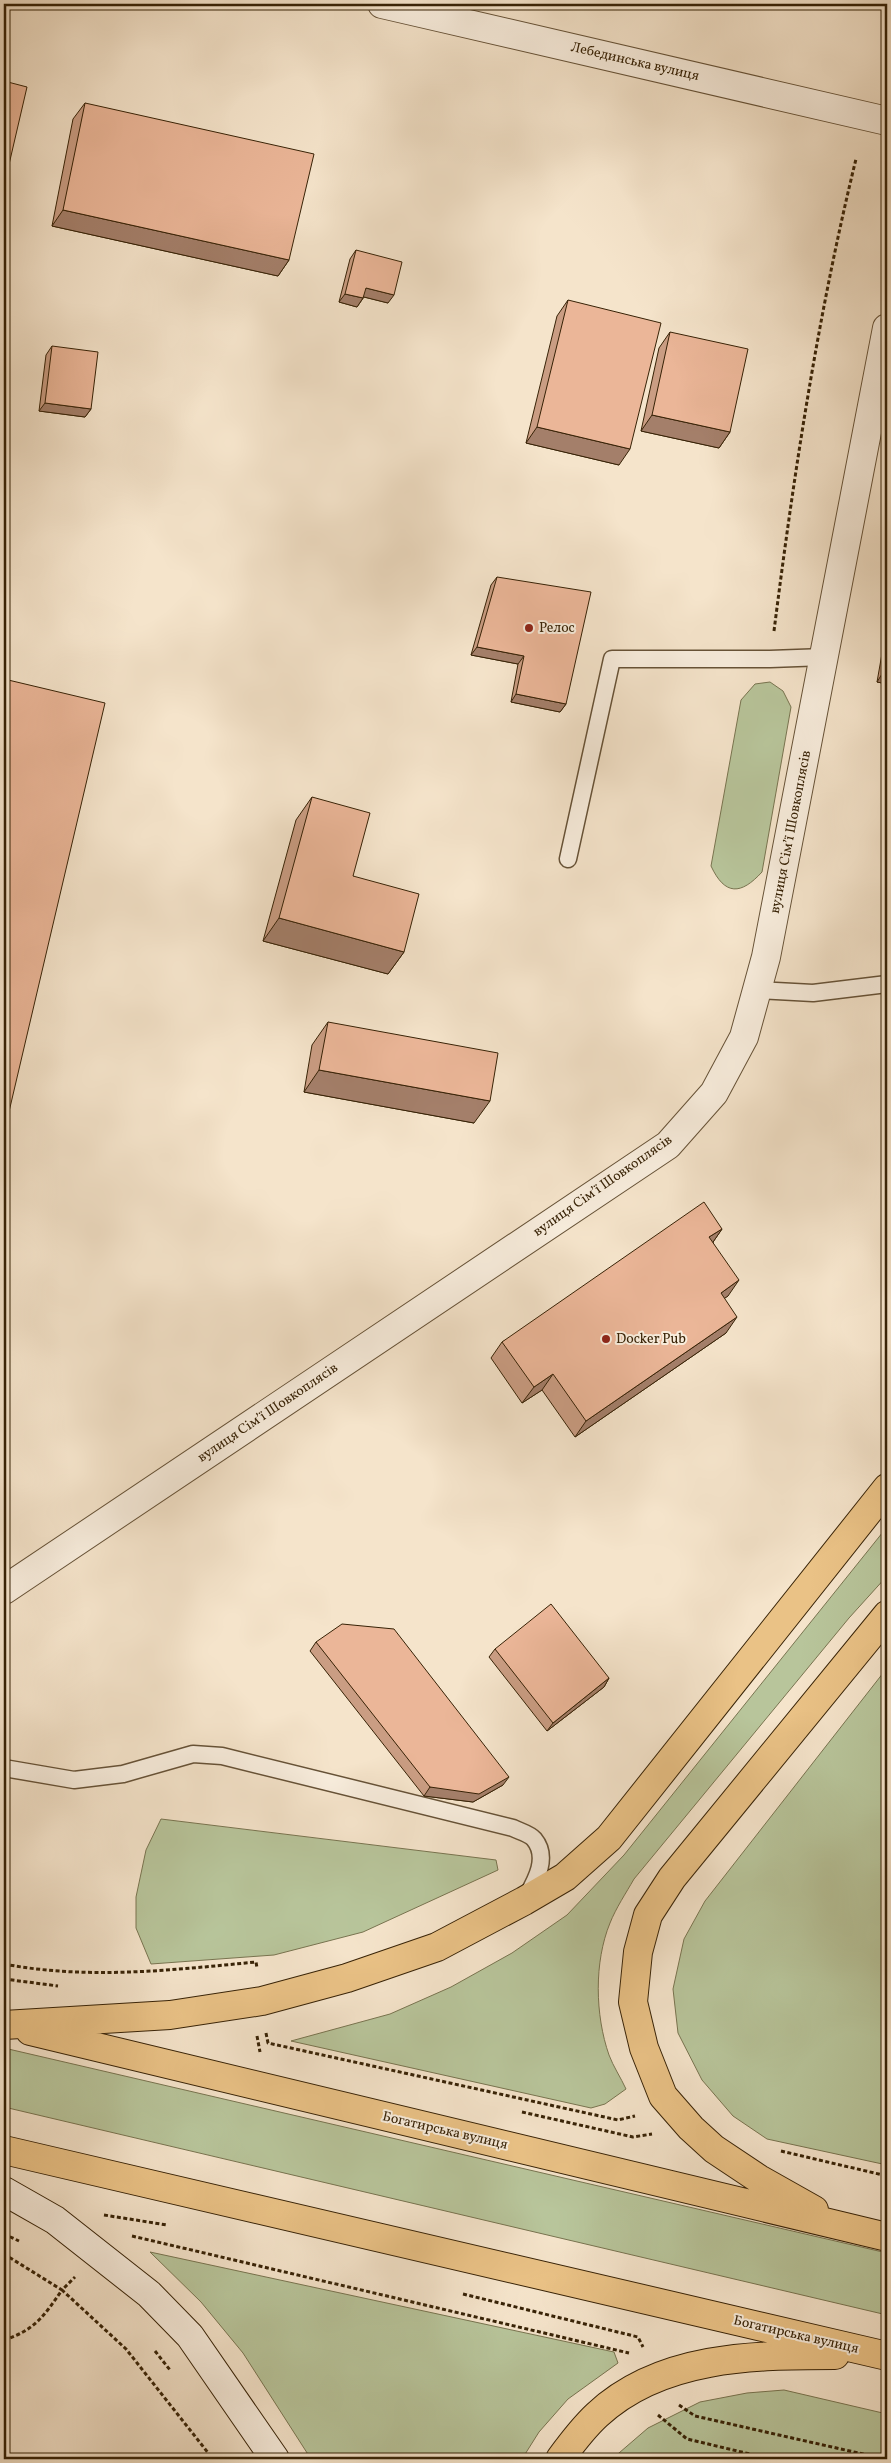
<svg xmlns="http://www.w3.org/2000/svg" width="891" height="2463" font-family="Vollkorn,serif">
<style>
.green{fill:#b8c59b;stroke:#787450}
.lines{fill:none;stroke-linecap:round;stroke-linejoin:round}
.lane-casing{stroke:#665237;stroke-width:19}
.street-casing{stroke:#665237;stroke-width:30}
.secondary-casing{stroke:#372206;stroke-width:30}
.primary-casing{stroke:#372206;stroke-width:30}
.path{stroke:#372206;stroke-width:3;stroke-dasharray:4 2.5;stroke-linecap:butt}
.lane{stroke:#f8eddd;stroke-width:16}
.street{stroke:#f8eddd;stroke-width:28}
.secondary{stroke:#f8eddd;stroke-width:28}
.primary{stroke:#eac286;stroke-width:28}
.wall{fill:#ca9d83;stroke:#372206}
.shaded-wall{fill:#a47f6a;stroke:#372206}
.building{fill:#ebb698;stroke:#372206}
.poi-dot{fill:#8f2418;stroke:#f8eddd;stroke-width:2}
.labels{text-anchor:middle;dominant-baseline:central;stroke-width:4;stroke-linejoin:round;paint-order:stroke}
.street-label{font-size:14px;fill:#372206;stroke:#f8eddd}
.poi-label{font-size:14px;fill:#372206;stroke:#f8eddd;text-anchor:start}
</style>
<rect width="100%" height="100%" fill="#f5e4cb"/>
<filter id="stains"><feTurbulence type="fractalNoise" baseFrequency=".004" numOctaves="4"/><feColorMatrix values="0 0 0 0 .2 0 0 0 0 .09 0 0 0 0 .02 0 0 0 .5 -.17"/></filter>
<radialGradient id="worn" r=".72"><stop offset=".6" stop-color="#630" stop-opacity="0"/><stop offset="1" stop-color="#630" stop-opacity=".3"/></radialGradient>
<!-- green -->
<path class="green" d="M770 682 783 691 791 707 762 872C741 895 725 896 711 866L741 700 755 684Z
M887 1527V1576L849 1618 634 1879C626 1893 616 1908 610 1923 594 1962 595 2015 609 2055 613 2066 621 2078 626 2089L605 2104 591 2108 291 2041 390 2014 451 1987 512 1953 567 1915 624 1855Z
M887 1668V2165L767 2139 733 2116 702 2080 678 2033 673 1989 684 1939 705 1901Z
M161 1819 496 1860 498 1870 363 1932 274 1955 151 1964 136 1928V1897L146 1850Z
M4 2048 887 2253V2315L4 2107Z
M150 2252 614 2352 618 2363 568 2399 539 2432 522 2459H311L243 2353 201 2302Z
M784 2390 887 2414V2459H612L648 2428 700 2402 747 2393Z"/>
<g class="lines">
<defs>
<path id="lane" d="M568 859 612 659H770L825 657
M759 990 813 993 887 984
M4 1768 74 1780 123 1774 193 1754 222 1756 513 1828C519 1831 530 1834 534 1839 549 1857 536 1880 527 1896"/>
<path id="street" d="M382 4 887 121
M4 1590 668 1145 714 1093 744 1037 766 957 887 328"/>
<path id="secondary" d="M4 2191 55 2220 149 2294 190 2336 275 2459"/>
<path id="primary" d="M4 2025 170 2015 262 2001 347 1978 437 1947 524 1901 565 1877 609 1838 887 1488
M30 2031 887 2237
M4 2150 887 2356
M814 2210 759 2179 714 2149 691 2128 663 2096 644 2048 633 2002 638 1952 648 1915 672 1878 887 1615
M560 2459C571 2444 583 2428 597 2415 660 2356 753 2355 835 2355"/>
</defs>
<!-- lane casing -->
<use href="#lane" class="lane-casing"/>
<!-- street casing -->
<use href="#street" class="street-casing"/>
<!-- secondary casing -->
<use href="#secondary" class="secondary-casing"/>
<!-- primary casing -->
<use href="#primary" class="primary-casing"/>
<!-- path -->
<path class="path" d="M774 631C794 473 818 314 856 159
M4 1964C88 1980 172 1970 256 1962L257 1968
M4 1979 58 1986
M266 2033 268 2043 618 2120 635 2116
M257 2036 260 2052
M522 2112 633 2137 652 2134
M781 2151 887 2176
M104 2215 167 2225
M4 2234 19 2241
M132 2236 629 2353
M4 2254 62 2290 75 2277
M463 2294 638 2337 643 2347
M4 2340C35 2330 44 2316 62 2290L126 2349 213 2459
M155 2351 170 2370
M679 2405 695 2416 885 2459
M658 2415 687 2439 771 2459"/>
<!-- lane -->
<use href="#lane" class="lane"/>
<!-- street -->
<use href="#street" class="street"/>
<!-- secondary -->
<use href="#secondary" class="secondary"/>
<!-- primary -->
<use href="#primary" class="primary"/>
</g>
<!-- wall -->
<path class="wall" d="M85 103 289 260 278 276 52 226 73 119Z
M356 250 388 303 364 297 357 307 339 302 350 259Z
M568 300 619 465 526 443 557 316Z
M670 332 730 432 719 448 641 431 659 348Z
M52 346 91 409 85 417 39 411 46 355Z
M497 577 566 704 560 712 511 702 518 664 471 655 491 585Z
M887 625V684L877 682Z
M312 797 353 876 404 952 388 974 263 941 296 820Z
M328 1022 474 1123 304 1092 312 1045Z
M722 1229 713 1242 728 1296 724 1298 726 1333 575 1437 542 1390 522 1403 491 1358 502 1342Z
M316 1642 503 1785 473 1802 424 1796 310 1651Z
M495 1649 609 1678 604 1687 547 1731 489 1657Z"/>
<!-- shaded-wall -->
<path class="shaded-wall" d="M63 210 289 260 278 276 52 226Z
M366 288 394 295 388 303 360 296Z
M345 294 363 298 357 307 339 302Z
M45 403 91 409 85 417 39 411Z
M652 415 730 432 719 448 641 431Z
M537 427 630 449 619 465 526 443Z
M477 647 524 656 518 664 471 655Z
M882 674H887V684L877 682Z
M516 694 566 704 560 712 511 702Z
M279 918 404 952 388 974 263 941Z
M319 1070 490 1101 474 1123 304 1092Z
M722 1229 711 1245 709 1237Z
M739 1280 728 1296 709 1309 721 1293Z
M737 1317 726 1333 575 1437 586 1421Z
M553 1374 542 1390 522 1403 534 1387Z
M609 1678 604 1687 547 1731 553 1723Z
M509 1777 503 1785 473 1802 424 1796 430 1787Z"/>
<!-- building -->
<path class="building" d="M4 81 27 87 4 186Z
M85 103 314 154 289 260 63 210Z
M356 250 402 262 394 295 366 288 363 298 345 294Z
M568 300 661 323 630 449 537 427Z
M670 332 748 349 730 432 652 415Z
M52 346 98 352 91 409 45 403Z
M497 577 591 592 566 704 516 694 524 656 477 647Z
M887 648V674H882Z
M4 679 105 703 4 1133Z
M312 797 370 813 353 876 419 894 404 952 279 918Z
M328 1022 498 1053 490 1101 319 1070Z
M704 1202 722 1229 709 1237 739 1280 721 1293 737 1317 586 1421 553 1374 534 1387 502 1342Z
M551 1604 609 1678 553 1723 495 1649Z
M342 1624 394 1629 509 1777 479 1794 430 1787 316 1642Z"/>
<!-- markers -->
<g class="poi-dot">
<circle cx="529" cy="628" r="5"/>
<circle cx="606" cy="1339" r="5"/>
</g>
<g class="labels">
<!-- street labels -->
<g class="street-label">
<text transform="translate(635 62) rotate(13)">Лебединська вулиця</text>
<text transform="translate(791 832) rotate(-79)">вулиця Сімʼї Шовкоплясів</text>
<text transform="translate(603 1186) rotate(-35)">вулиця Сімʼї Шовкоплясів</text>
<text transform="translate(268 1413) rotate(-34)">вулиця Сімʼї Шовкоплясів</text>
<text transform="translate(445 2131) rotate(13)">Богатирська вулиця</text>
<text transform="translate(796 2335) rotate(13)">Богатирська вулиця</text>
</g>
<!-- poi labels -->
<g class="poi-label">
<text x="539" y="628">Релос</text>
<text x="616" y="1339">Docker Pub</text>
</g>
</g>
<!-- margin -->
<rect width="891" height="2463" fill="none" stroke="#f5e4cb" stroke-width="20"/>
<rect x="5" y="5" width="881" height="2453" fill="none" stroke="#372206" stroke-width="2.5"/>
<rect x="10" y="10" width="871" height="2443" fill="none" stroke="#372206"/>
<rect width="100%" height="100%" filter="url(#stains)"/>
<rect width="100%" height="100%" fill="url(#worn)"/>
</svg>
